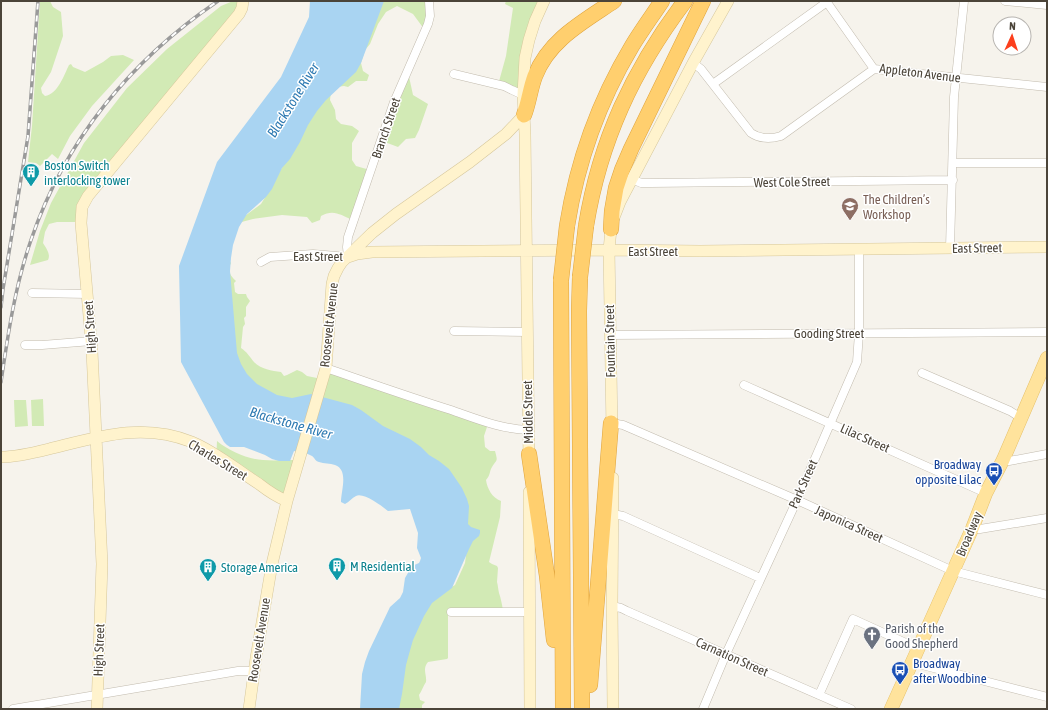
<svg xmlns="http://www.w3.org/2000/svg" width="1048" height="710" font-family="'Asap Condensed',sans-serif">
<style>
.green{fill:#d2eab5}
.water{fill:#a9d4f2}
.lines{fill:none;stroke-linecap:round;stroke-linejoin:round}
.street-casing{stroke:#c2bbae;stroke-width:9}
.secondary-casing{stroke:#d6c79b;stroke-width:12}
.primary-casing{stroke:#e6c16a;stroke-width:14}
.highway-casing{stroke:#e0a43c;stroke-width:16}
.street{stroke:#fff;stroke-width:8}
.secondary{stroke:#fff3cd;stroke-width:11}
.primary{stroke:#ffe39c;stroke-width:13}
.highway{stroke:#ffcf6e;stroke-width:15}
.rail-casing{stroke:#9a9a9a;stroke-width:3.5}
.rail{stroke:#fff;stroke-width:2;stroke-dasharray:6;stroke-linecap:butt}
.highway-bridge-casing{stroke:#e0a43c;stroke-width:16;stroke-linecap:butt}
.highway-bridge{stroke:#ffcf6e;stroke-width:15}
.labels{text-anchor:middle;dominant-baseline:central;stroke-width:3;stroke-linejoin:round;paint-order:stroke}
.street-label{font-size:13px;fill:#4b4439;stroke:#fff}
.culture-label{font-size:13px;fill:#0d838f;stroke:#fff;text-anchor:start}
.education-label{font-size:13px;fill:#785e54;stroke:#fff;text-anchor:start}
.transit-label{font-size:13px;fill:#164399;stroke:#fff;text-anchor:end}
.worship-label{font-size:13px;fill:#5b616d;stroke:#fff;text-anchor:start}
.water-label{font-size:14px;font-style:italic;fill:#2e7ab2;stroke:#fff}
</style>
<rect width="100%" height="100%" fill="#f6f3ec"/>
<!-- green -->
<path class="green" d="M40 1H50L53 7 61 12 63 36 51 72 41 88 42 93 45 96C58 94 64 75 69 65L71 64 73 67 85 72 103 62 111 56 123 55 134 60 92 106 70 136 58 159 52 154 40 166 36 163 28 162 32 126Z
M233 1H241L234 23 89 199 81 222H57L49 224 45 232 43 243C46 248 51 254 48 260L30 265 40 231 51 203 84 143 127 88 167 49 221 6Z
M374 1H430L427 33 413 14 397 6 386 12 378 24 370 44 365 50 361 63 363 71 369 75 367 81H356L348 87 344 86 337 87 331 92 330 100 335 110 336 119 341 124 352 126 359 131 352 143V160L356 166 370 170 353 220C340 215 334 209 321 216L320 220 312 223 307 217 282 215 253 219 234 224 261 204 269 191Z
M506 1H547L531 36 524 95 498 85 506 56 513 8 505 4Z
M408 72 413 95 428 104 419 130 415 138 406 139 398 147 382 141Z
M227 257 231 263C227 270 230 276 236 281L234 283 235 292 238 294H246L247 297 250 301 246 307V316L244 318 245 324 243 327 241 348C247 352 250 357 254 362 261 369 272 371 281 372L284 376 287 375 297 370 302 372 307 376 322 379 325 370 488 424 484 436 485 447 490 451H495C498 462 497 459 492 467 489 472 491 474 486 480 487 488 492 498 501 501L500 517 489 562 492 564 497 566 498 568 497 582C498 585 498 589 499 593 501 599 502 604 503 611L449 613 448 615V658L447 659 428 662C422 669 427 675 426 682 423 686 422 691 419 695L420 700 425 702 422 705V709H390L422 604 455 585 465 563 467 547 261 392 236 377Z
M43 399 44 426H32L31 400Z
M14 400H26L28 426 15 427Z
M217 441C229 451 247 459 263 460 274 461 285 460 295 460L285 503 216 462Z"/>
<!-- water -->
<path class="water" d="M310 1H384L361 63 356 72 326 100 317 111 308 125 300 142 290 159 282 168 272 189 266 197 247 214 239 227 233 245 231 258 230 271 237 353 241 364 247 374 257 384 277 395 292 398 311 394 352 405 361 410 383 426 410 439 421 447 429 455 439 461 449 469 462 488 467 499 469 506 468 524 471 527 480 530V533L479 536 473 541 469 549 452 588 432 603 424 616 413 640 409 654 406 665 402 694 399 709H360L362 674 365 662 369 651 390 607 400 598 403 592 405 578 412 566 419 563 420 561 421 558 417 548 418 533 410 509 388 511C382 506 363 492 356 496 352 498 349 502 345 504L341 502C341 491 349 470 335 465 330 463 324 464 319 462 315 461 315 458 312 456 307 453 299 452 294 451L290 461H279L272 459 265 455 244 447H230L227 445 224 442 181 362 179 266 217 162 281 77 309 17Z"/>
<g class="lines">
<defs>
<path id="street" d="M826 1 874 69 1047 87
M1005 1 1047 5
M693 63 701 69 751 133C760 139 771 139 781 136L874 69
M454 74 504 86 512 90 523 95
M713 84 827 2
M953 163H1047
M632 179 641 183H650L953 180
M950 248 954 97 964 1
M261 262 270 257 313 254 348 257 347 247 348 237 394 102 428 24 430 16 429 1
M32 293 88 294
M454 331 527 332
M610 335 1047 332
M25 345H42L92 341
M326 368C367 382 409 397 451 410 477 419 501 429 528 430
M922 373 1010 411 1021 418
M744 385 986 493
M611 423 623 425 797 500 953 571 1047 595
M1003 460 1009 461 1047 454
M613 514 623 516 760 578
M972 529H980L1047 518
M612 606 621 608 627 611 851 709
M451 612H529
M913 662 922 665 1047 697
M819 695 853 619 919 649
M13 709 238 671H254
M703 709 726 654 797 500 857 362 859 333V249"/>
<path id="secondary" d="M348 257 357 254 372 252 609 250 700 251 1047 247
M612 430 609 250 611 229 613 220 620 202 693 63 728 1
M1 457C17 457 33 453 49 449 98 437 142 422 192 442 216 452 237 470 259 484 268 491 277 497 287 501
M529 461 525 134 523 95 525 58 529 40 535 21 544 1
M613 478 612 606 613 709
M529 492 530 709
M97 709 102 564 92 351 81 223 82 207 88 196 239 14 242 8 243 1
M249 709 256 658 272 564 287 501 326 368 332 284 334 276 338 268 342 262 372 233 396 214 470 162 506 134 524 115"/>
<path id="primary" d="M891 709 972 529 986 493 1003 460 1047 358"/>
<path id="highway" d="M524 115C529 102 530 89 535 76 549 40 583 22 614 1
M567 226C577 163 599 101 632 46 641 31 652 16 662 1
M586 226C600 140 633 70 685 1
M611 229 612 211 616 188 622 170 631 149 703 1
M580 277 579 311 582 709
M561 280 563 709
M529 454 547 576 554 640
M590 685 611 423"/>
</defs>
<!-- street casing -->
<use href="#street" class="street-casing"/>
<!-- secondary casing -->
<use href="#secondary" class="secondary-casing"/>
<!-- primary casing -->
<use href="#primary" class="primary-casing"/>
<!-- highway casing -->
<use href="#highway" class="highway-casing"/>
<!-- street -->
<use href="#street" class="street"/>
<!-- secondary -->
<use href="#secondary" class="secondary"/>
<!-- primary -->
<use href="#primary" class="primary"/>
<!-- highway -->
<use href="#highway" class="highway"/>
<defs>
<path id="rail" d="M1 307 3 289 28 136 38 1
M1 382C8 334 15 286 31 240 65 140 131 60 218 1"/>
</defs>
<!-- rail casing -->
<use href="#rail" class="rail-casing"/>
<!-- rail -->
<use href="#rail" class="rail"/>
<defs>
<path id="highway-bridge" d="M580 277 586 226
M561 280 567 226"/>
</defs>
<!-- highway-bridge casing -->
<use href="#highway-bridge" class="highway-bridge-casing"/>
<!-- highway-bridge -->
<use href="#highway-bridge" class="highway-bridge"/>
</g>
<!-- icons -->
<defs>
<symbol id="building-pin" viewBox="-11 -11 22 30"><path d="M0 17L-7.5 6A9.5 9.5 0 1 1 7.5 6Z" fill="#0f9aa8" stroke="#fff"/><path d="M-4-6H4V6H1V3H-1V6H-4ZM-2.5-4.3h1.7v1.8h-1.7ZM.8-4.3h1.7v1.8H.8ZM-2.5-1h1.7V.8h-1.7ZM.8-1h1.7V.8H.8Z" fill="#fff"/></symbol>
<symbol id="school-pin" viewBox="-11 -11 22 30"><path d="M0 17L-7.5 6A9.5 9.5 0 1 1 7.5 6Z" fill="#8d6e63" stroke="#fff"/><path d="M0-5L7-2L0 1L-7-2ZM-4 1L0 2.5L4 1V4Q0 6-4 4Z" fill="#fff"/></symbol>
<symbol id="bus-pin" viewBox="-11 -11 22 30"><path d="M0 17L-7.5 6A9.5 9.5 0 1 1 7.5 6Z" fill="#1a4fb4" stroke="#fff"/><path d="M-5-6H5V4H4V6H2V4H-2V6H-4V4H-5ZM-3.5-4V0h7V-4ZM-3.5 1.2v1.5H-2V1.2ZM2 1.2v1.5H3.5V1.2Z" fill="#fff"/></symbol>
<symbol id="church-pin" viewBox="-11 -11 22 30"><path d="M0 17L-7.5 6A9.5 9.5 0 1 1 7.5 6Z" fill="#6b7280" stroke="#fff"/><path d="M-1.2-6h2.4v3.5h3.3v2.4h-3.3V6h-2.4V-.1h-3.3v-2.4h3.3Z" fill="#fff"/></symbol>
</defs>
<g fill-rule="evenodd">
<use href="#building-pin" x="21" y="162" width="20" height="27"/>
<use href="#school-pin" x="840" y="196" width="20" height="27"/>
<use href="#bus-pin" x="984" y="461" width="20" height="27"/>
<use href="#building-pin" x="327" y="556" width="20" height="27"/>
<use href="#building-pin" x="198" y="557" width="20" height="27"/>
<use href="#church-pin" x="862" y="625" width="20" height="27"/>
<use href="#bus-pin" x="890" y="660" width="20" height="27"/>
</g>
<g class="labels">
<!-- street labels -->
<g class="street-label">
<text transform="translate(920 73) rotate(7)">Appleton Avenue</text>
<text transform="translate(386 128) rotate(-71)">Branch Street</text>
<text transform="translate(792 182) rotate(-1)">West Cole Street</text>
<text transform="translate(977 248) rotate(-1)">East Street</text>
<text x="653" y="251">East Street</text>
<text x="318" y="256">East Street</text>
<text transform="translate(329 325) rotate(-84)">Roosevelt Avenue</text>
<text transform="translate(90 327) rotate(-94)">High Street</text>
<text x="829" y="333">Gooding Street</text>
<text transform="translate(610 341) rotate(-91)">Fountain Street</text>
<text transform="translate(528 412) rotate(-91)">Middle Street</text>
<text transform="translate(865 438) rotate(24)">Lilac Street</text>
<text transform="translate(218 460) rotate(31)">Charles Street</text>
<text transform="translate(803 484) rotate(-66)">Park Street</text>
<text transform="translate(849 524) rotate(24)">Japonica Street</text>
<text transform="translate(969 534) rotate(-67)">Broadway</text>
<text transform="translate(259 640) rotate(-81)">Roosevelt Avenue</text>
<text transform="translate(99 650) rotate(-88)">High Street</text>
<text transform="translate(732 657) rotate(24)">Carnation Street</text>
</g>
<!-- culture labels -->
<g class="culture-label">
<text x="44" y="165">Boston Switch<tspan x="44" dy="15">interlocking tower</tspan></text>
<text x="350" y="566">M Residential</text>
<text x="221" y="567">Storage America</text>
</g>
<!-- education labels -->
<g class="education-label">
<text x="863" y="199">The Children’s<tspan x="863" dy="15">Workshop</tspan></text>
</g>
<!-- transit labels -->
<g class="transit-label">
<text x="981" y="464">Broadway<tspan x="981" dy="15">opposite Lilac</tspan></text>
<text x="913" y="663" text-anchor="start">Broadway<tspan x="913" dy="15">after Woodbine</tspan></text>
</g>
<!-- worship labels -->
<g class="worship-label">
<text x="885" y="628">Parish of the<tspan x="885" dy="15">Good Shepherd</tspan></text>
</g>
<!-- water labels -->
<g class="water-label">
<text transform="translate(293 100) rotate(-58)">Blackstone River</text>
<text transform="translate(291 423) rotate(16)">Blackstone River</text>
</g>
</g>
<!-- border -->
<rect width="1048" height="710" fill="none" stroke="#4b4439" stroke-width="4"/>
<!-- north arrow -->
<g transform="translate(1012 36) rotate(3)"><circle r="19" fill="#ffffff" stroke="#b7b4b0"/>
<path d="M0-3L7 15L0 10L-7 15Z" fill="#fc3f1d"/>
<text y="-6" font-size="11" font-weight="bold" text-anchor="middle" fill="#4b4439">N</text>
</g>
</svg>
